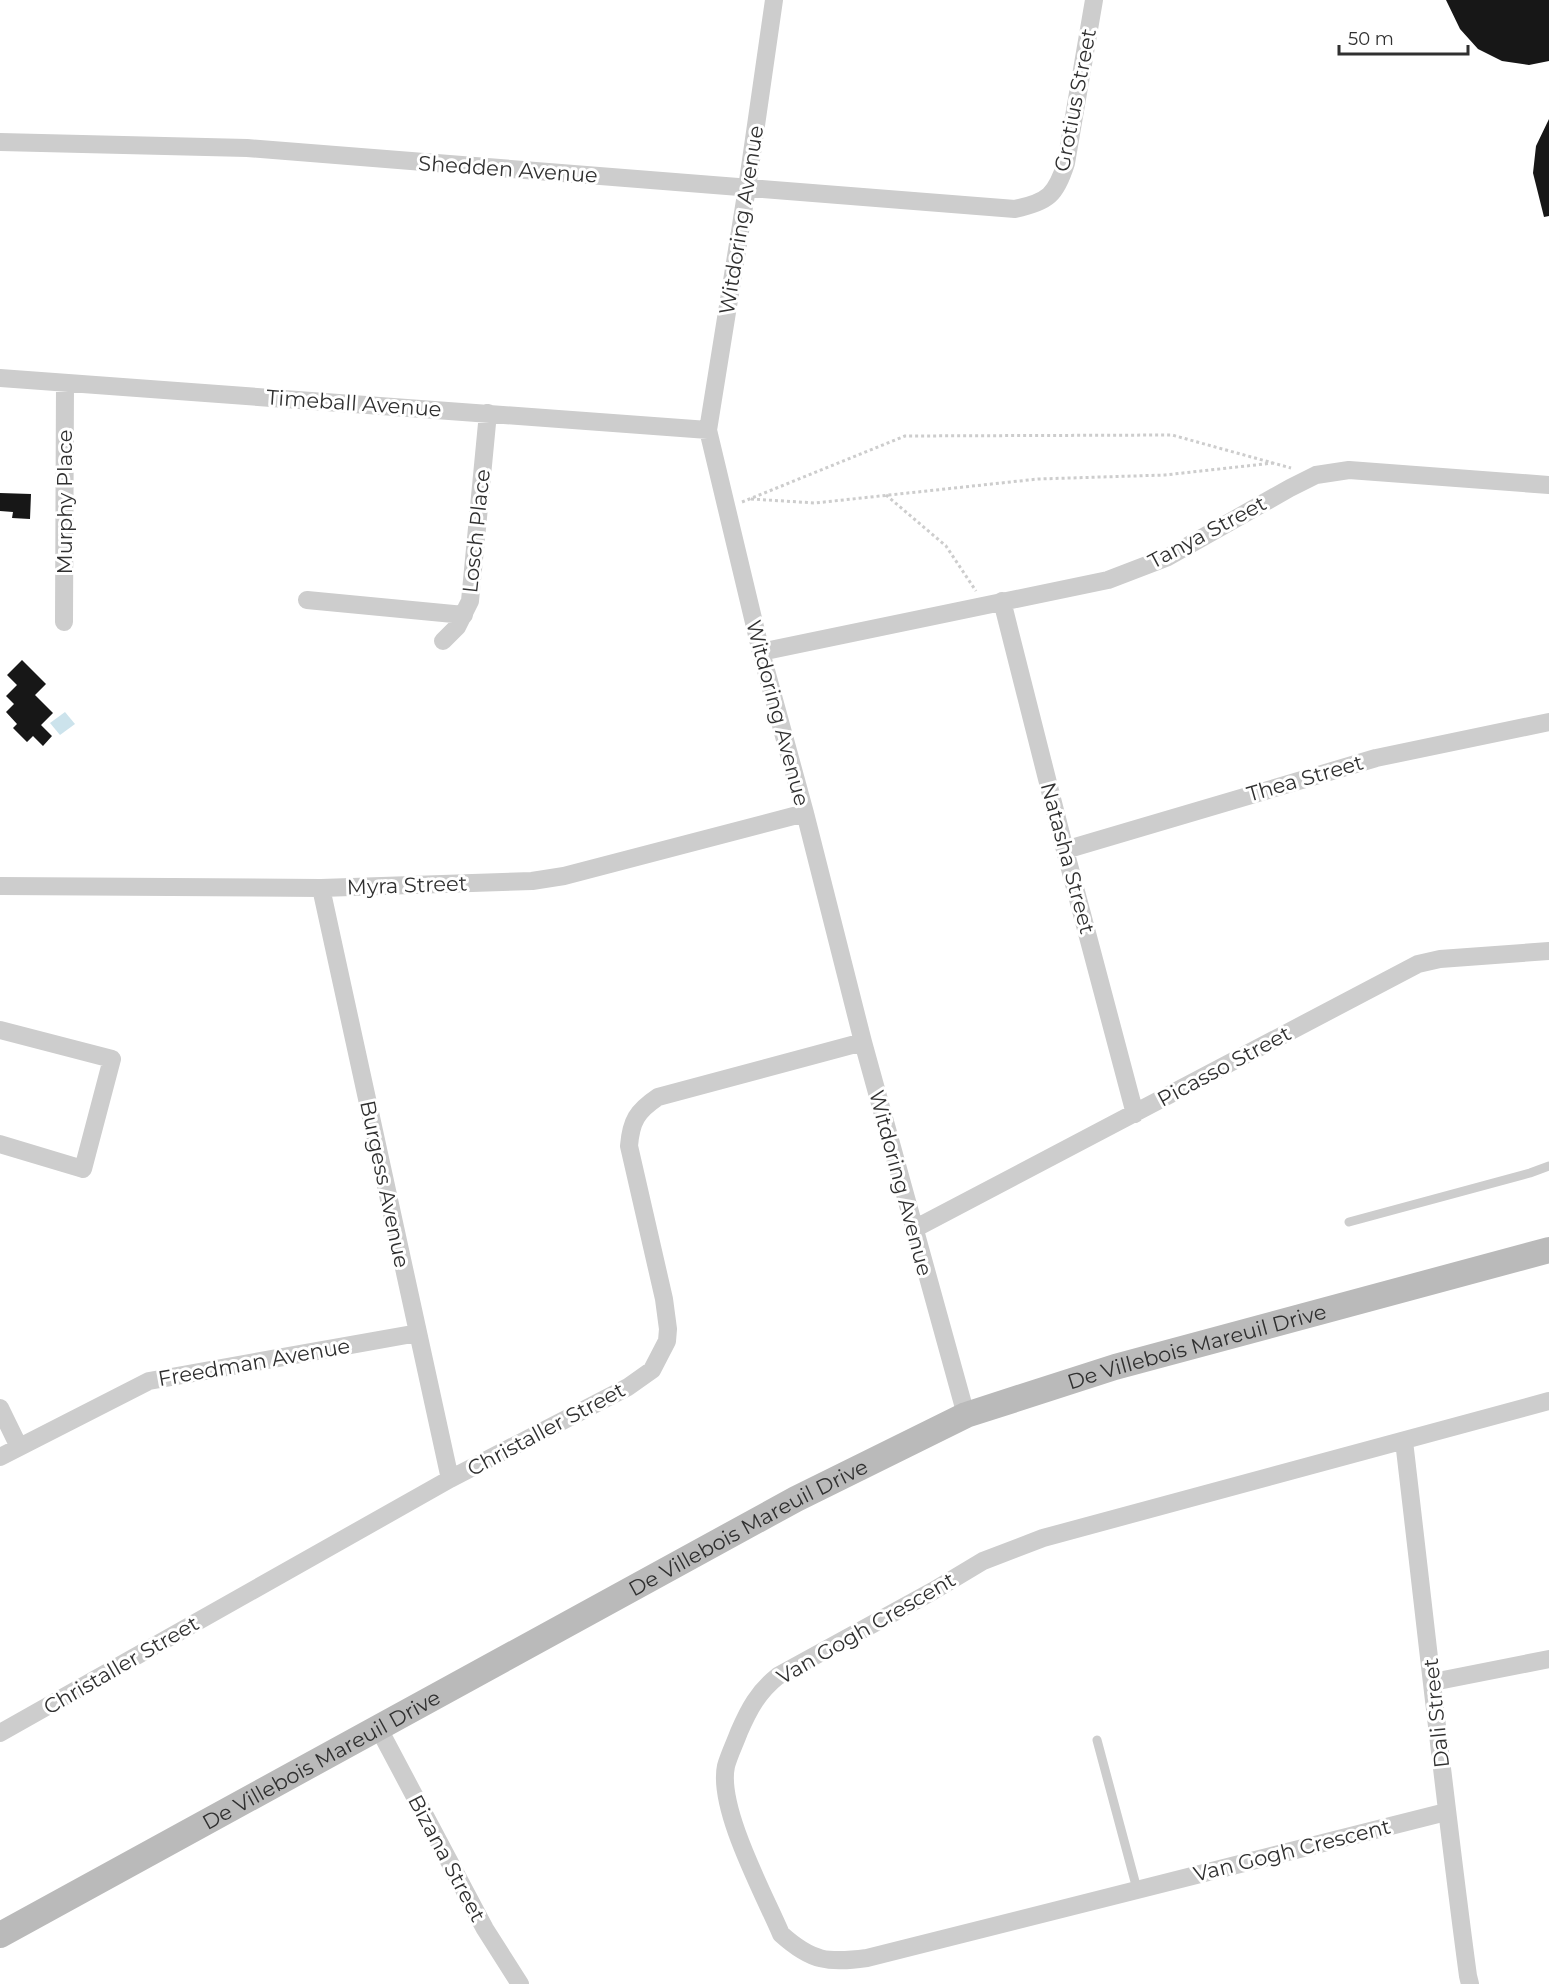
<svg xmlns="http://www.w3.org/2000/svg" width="1549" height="1984" font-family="Montserrat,sans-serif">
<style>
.water{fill:#cce3ec}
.building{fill:#171717}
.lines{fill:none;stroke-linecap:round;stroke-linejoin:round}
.path{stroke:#cdcdcd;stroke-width:3;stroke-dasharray:3 3;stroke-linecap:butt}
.lane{stroke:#cdcdcd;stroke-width:9}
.street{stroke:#cdcdcd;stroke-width:18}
.secondary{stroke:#bababa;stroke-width:26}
.labels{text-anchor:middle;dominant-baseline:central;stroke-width:6;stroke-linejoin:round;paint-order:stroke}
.street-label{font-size:21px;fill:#303030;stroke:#fff}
</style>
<rect width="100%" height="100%" fill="#fff"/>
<!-- water -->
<path class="water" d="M65 712 75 724 60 735 50 723Z"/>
<!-- building -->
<path class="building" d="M1446 0H1549V61L1529 65 1502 61 1478 49 1460 29Z
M1549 119V216L1544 217 1533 173 1536 146Z
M0 493 31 494 30 519 12 518 13 512 0 511Z
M22 660 46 684 35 695 53 713 41 725 52 736 43 746 33 736 27 742 13 728 17 724 6 712 14 704 6 696 17 685 7 675Z"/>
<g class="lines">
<!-- path -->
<path class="path" d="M886 495 946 546 976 591
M751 499 815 503 1038 479 1165 475 1273 463
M742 502 905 436 1172 435 1291 468"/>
<!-- lane -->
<path class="lane" d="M1349 1222 1530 1173 1549 1166
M1097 1740 1137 1889"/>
<!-- street -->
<path class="street" d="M774 0 747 188 708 430 761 652 805 813 863 1042 966 1415
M0 142 247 148 1015 209C1048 202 1056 195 1066 163L1094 0
M0 378 708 430
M307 600 464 615
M1002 601 1065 850 1135 1114
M64 622 65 383
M443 641 457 627 470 601 488 413
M761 652 1108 580 1168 557 1290 488 1316 475 1349 470 1549 485
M1065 850 1376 758 1549 722
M0 886 321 888 532 881 564 876 805 813
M321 888 450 1479
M0 1030 112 1059 83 1169 0 1144
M914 1229 1418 964 1440 959 1549 951
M0 1408 19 1447
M1404 1441C1425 1619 1444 1798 1468 1976L1470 1984
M0 1457 149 1381 418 1333
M1433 1682 1549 1659
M379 1729 485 1929 520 1984
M0 1733 450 1479 628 1387 652 1370 667 1341 668 1329 664 1299 629 1146C631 1121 637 1111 658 1097L863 1042
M1446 1812 867 1958C828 1963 812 1962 781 1934 764 1894 717 1808 726 1766 729 1755 735 1743 739 1732 749 1709 758 1692 778 1676L933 1591 983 1561 1043 1538 1549 1401"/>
<!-- secondary -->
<path class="secondary" id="s1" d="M0 1935 796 1499 966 1415 1115 1367 1549 1250"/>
</g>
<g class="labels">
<!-- street labels -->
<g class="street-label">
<text transform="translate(1075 100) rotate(-79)">Grotius Street</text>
<text transform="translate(508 169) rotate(4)">Shedden Avenue</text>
<text transform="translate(741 220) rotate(-81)">Witdoring Avenue</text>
<text transform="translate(354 403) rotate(4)">Timeball Avenue</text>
<text transform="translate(64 502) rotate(-90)">Murphy Place</text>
<text transform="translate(476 531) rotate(-84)">Losch Place</text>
<text transform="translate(1207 532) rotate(-28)">Tanya Street</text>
<text transform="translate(778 713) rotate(75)">Witdoring Avenue</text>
<text transform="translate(1305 778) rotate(-16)">Thea Street</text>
<text transform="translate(1068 858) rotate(75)">Natasha Street</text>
<text transform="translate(407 885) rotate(-2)">Myra Street</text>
<text transform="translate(1224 1066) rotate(-28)">Picasso Street</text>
<text transform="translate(901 1183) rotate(75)">Witdoring Avenue</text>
<text transform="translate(385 1184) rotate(78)">Burgess Avenue</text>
<text stroke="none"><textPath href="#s1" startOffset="1338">De Villebois Mareuil Drive</textPath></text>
<text transform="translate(254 1362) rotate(-10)">Freedman Avenue</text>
<text transform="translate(546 1429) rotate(-28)">Christaller Street</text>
<text stroke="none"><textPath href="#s1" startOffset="852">De Villebois Mareuil Drive</textPath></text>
<text transform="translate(866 1628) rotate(-30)">Van Gogh Crescent</text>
<text transform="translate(121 1665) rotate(-30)">Christaller Street</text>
<text transform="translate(1436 1713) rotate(-96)">Dali Street</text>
<text stroke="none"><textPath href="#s1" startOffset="366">De Villebois Mareuil Drive</textPath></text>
<text transform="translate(1292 1850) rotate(-14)">Van Gogh Crescent</text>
<text transform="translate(447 1858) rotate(62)">Bizana Street</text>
</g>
</g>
<!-- scale -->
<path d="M1339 45v9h129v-9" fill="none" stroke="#303030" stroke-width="3"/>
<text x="1348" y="45" font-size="18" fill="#303030" stroke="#ffffff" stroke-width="4.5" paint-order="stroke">50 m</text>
</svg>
